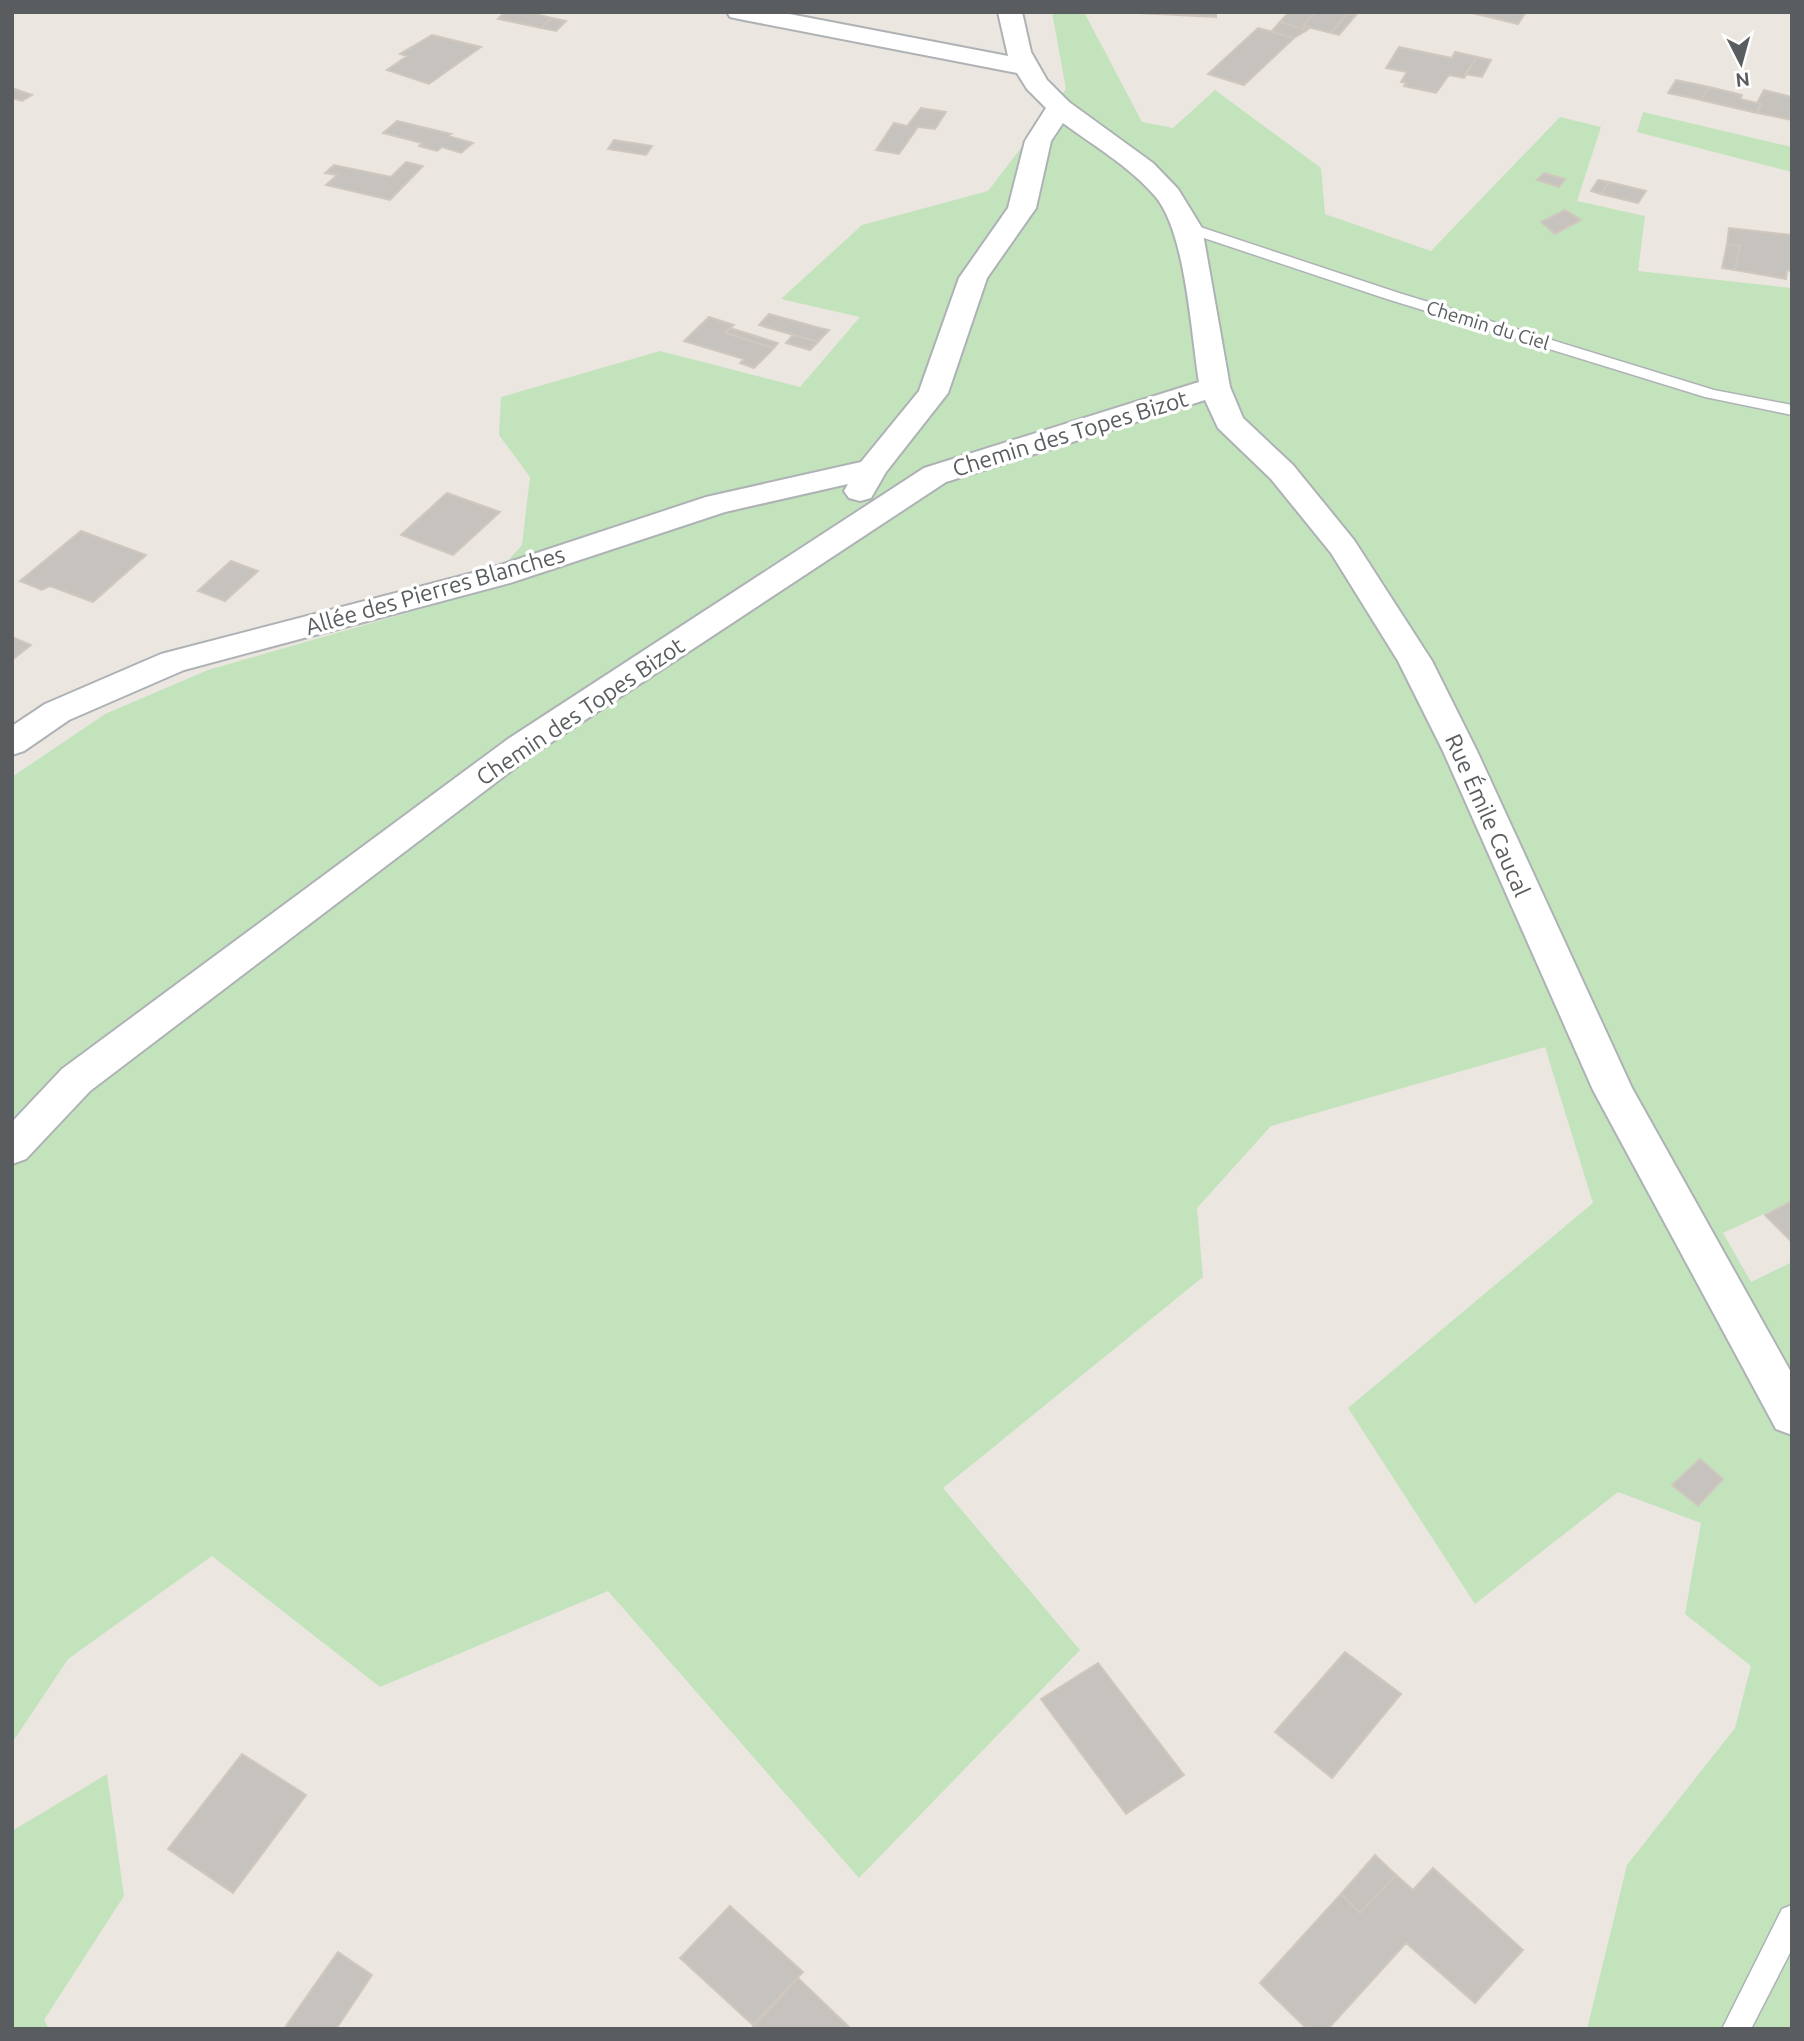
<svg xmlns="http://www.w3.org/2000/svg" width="1804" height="2041" font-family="Ubuntu,sans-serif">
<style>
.green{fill:#c2e3bc}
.building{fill:#c6c2bd;stroke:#d0c8be;stroke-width:2}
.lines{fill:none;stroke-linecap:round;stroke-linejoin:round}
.lane-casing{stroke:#aeb2b5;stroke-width:3}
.street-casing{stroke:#aeb2b5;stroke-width:4}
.lane{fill:#fff;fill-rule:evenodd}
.street{fill:#fff;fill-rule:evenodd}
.labels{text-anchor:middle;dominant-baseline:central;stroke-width:7;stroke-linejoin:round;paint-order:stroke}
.far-street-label{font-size:19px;fill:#595d60;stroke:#fff}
.street-label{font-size:23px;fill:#595d60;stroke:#fff}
</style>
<rect width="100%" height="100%" fill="#ebe7e0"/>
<!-- green -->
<path class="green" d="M1052 12H1084L1142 122 1173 128 1215 90 1321 168 1325 214 1431 251 1560 117 1601 127 1577 201 1645 216 1638 271 1792 288V1201L1723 1233 1751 1282 1792 1262V2029H1587L1627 1865 1735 1728 1751 1666 1685 1614 1701 1523 1618 1492 1475 1604 1348 1408 1593 1203 1545 1047 1271 1126 1197 1208 1203 1277 943 1488 1080 1650 859 1878 608 1591 380 1687 212 1556 68 1659 12 1743V777L105 714 208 670 480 592 522 545 530 477 499 435 501 397 660 351 800 387 860 317 781 299 862 225 988 191 1066 89Z
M1643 112 1792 147V172L1637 132Z
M107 1774 124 1896 44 2020 49 2029H12V1831Z"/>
<!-- building -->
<path class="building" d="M505 12H527L552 18 541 28 498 19Z
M1118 12H1216V17Z
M1289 12H1315L1303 26 1309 27 1307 30 1280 22Z
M1315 12H1346L1348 13 1331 33 1303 26Z
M1468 12H1526L1518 24Z
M1348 13 1356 15 1339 35 1331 33Z
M552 18 566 21 556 31 541 28Z
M1280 22 1307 30 1294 38 1271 32Z
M1258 28 1294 38 1244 85 1208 74Z
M432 35 481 47 429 84 387 70 407 56 400 54Z
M1399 47 1452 58 1455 52 1477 57 1464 78 1449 75 1436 93 1404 86 1406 83 1401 82 1407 72 1386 68Z
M1477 57 1491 60 1482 77 1465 74Z
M1676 80 1709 87 1701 100 1668 93Z
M1709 87 1742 95 1740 99 1761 104 1757 113 1701 100Z
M12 88 32 95 22 101 12 98Z
M1764 90 1792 97V120L1757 113 1761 104 1757 103Z
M921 108 946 112 935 129 918 127 899 154 876 150 894 123 907 126Z
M397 121 451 134 448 136 473 143 461 153 442 147 437 151 419 146 422 143 383 133Z
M614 140 652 146 646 155 608 149Z
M406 162 423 166 390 200 326 185 337 175 325 173 334 165 391 177Z
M1544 173 1565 179 1559 187 1537 180Z
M1598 180 1609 182 1601 194 1591 191Z
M1609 182 1646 191 1638 203 1601 194Z
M1565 210 1581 220 1555 234 1541 222Z
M1729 228 1792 235V271L1787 270 1786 279 1735 270 1740 246 1727 244Z
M1727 244 1740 246 1735 270 1722 268Z
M769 314 820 328 829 330 818 342 759 325Z
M709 317 734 325 725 333 774 348 754 368 740 363 744 359 684 341Z
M730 328 778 343 774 348 725 333Z
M793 335 818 342 810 350 786 343Z
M447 493 500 512 453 555 401 535Z
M81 531 146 555 93 602 50 586 42 590 20 581Z
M231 561 258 571 225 601 198 591Z
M12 637 31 645 12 660Z
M1792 1201V1242L1765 1215Z
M1700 1459 1723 1479 1698 1506 1672 1485Z
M1345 1652 1401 1694 1332 1778 1275 1732Z
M1098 1663 1184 1775 1126 1814 1041 1699Z
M242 1754 306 1795 233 1893 168 1849Z
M1375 1855 1396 1875 1360 1913 1341 1894Z
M1433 1868 1523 1950 1475 2003 1406 1943 1328 2029H1307L1260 1983 1341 1894 1360 1913 1396 1875 1413 1890Z
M730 1906 803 1972 753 2025 680 1958Z
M338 1952 372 1975 336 2029H284Z
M798 1978 851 2029H751Z"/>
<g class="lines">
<defs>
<path id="lane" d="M1188 223 1399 293 1714 390 1792 405V415L1705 397 1387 299 1183 231 1180 228Z
M1792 1905V1949L1751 2029H1722L1782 1909Z"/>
<path id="street" d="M727 12H779L1008 56 998 12H1022L1031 52 1047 80 1069 102 1153 163 1178 189 1202 228 1230 387 1243 418 1293 465 1354 540 1432 661 1477 751 1632 1088 1792 1374V1435L1776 1429 1593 1090 1443 751 1398 661 1331 553 1271 479 1218 428 1205 400 946 482 532 755 90 1091 26 1159 12 1164V1122L62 1069 508 739 924 468 1199 382C1191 334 1186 232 1155 196 1129 166 1094 146 1063 123L1051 141 1036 208 987 278 948 393 886 472 871 498 860 501 849 498 844 491 848 484 725 512 510 583 184 670 69 720 24 751 12 755V726L45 704 161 654 488 569 706 497 861 462 919 391 959 278 1008 208 1025 141 1046 108 1027 89 1017 73 739 19 730 17Z"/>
</defs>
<!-- lane casing -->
<use href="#lane" class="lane-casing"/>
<!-- street casing -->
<use href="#street" class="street-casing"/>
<!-- lane -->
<use href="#lane" class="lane"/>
<!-- street -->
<use href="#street" class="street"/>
</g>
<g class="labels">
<!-- far-street labels -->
<g class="far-street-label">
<text transform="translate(1488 325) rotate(17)">Chemin du Ciel</text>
</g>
<!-- street labels -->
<g class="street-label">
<text transform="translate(1070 433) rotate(-17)">Chemin des Topes Bizot</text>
<text transform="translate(435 590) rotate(-16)">Allée des Pierres Blanches</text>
<text transform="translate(580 711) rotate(-34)">Chemin des Topes Bizot</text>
<text transform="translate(1488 815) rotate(66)">Rue Émile Caucal</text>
</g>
</g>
<!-- border -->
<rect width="1804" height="2041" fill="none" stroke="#595d60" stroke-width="28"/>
<!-- north arrow -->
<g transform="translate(1741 63) rotate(174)" stroke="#ffffff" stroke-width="5" paint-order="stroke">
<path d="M0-5L12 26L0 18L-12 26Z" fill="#595d60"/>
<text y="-10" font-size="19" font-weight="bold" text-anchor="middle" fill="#595d60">N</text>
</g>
</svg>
